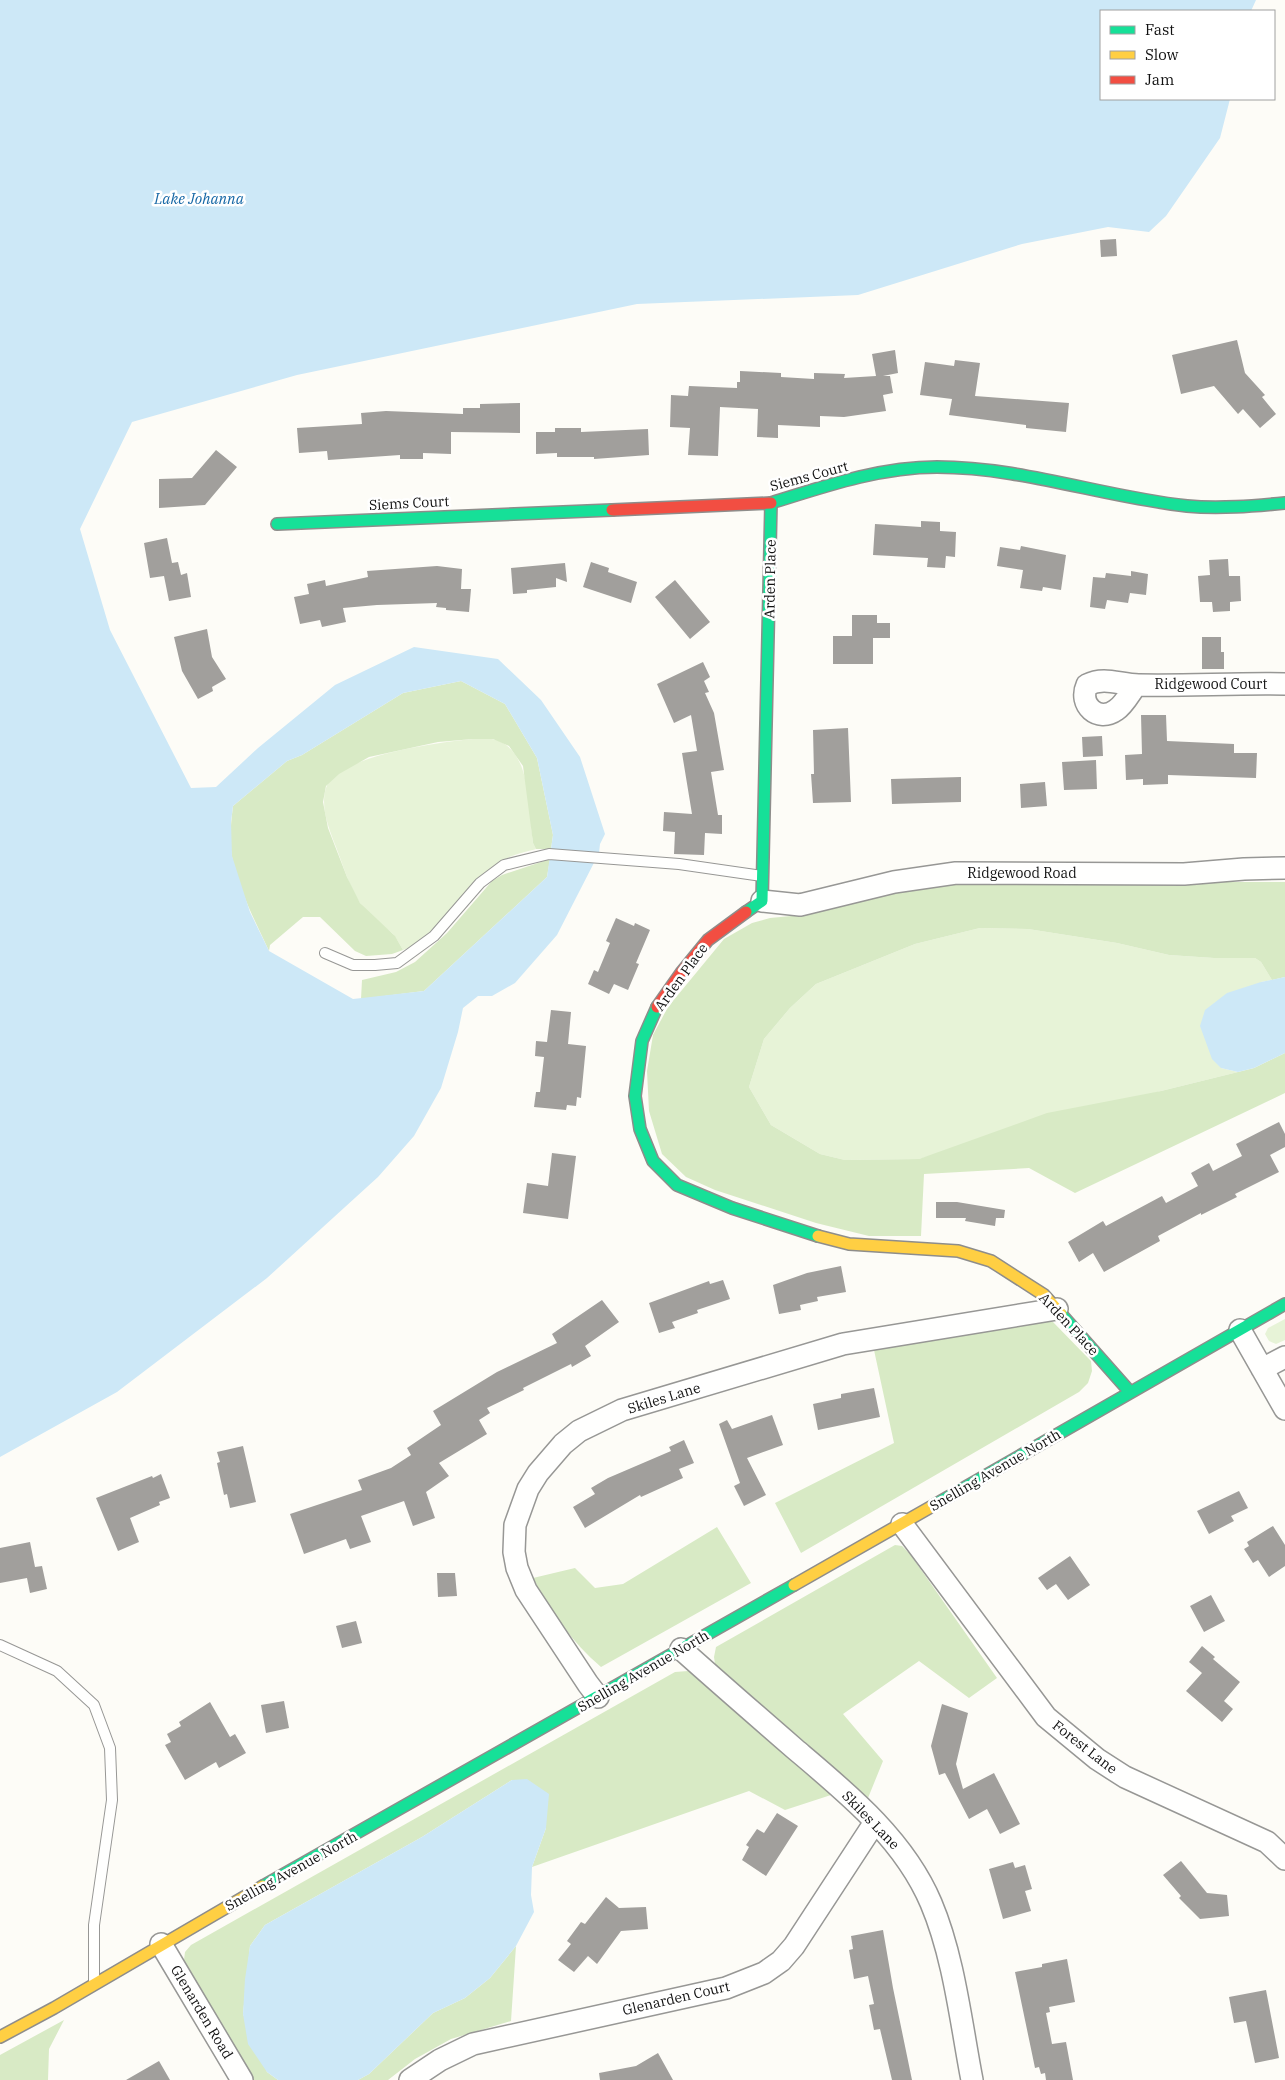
<svg xmlns="http://www.w3.org/2000/svg" width="1285" height="2080" font-family="'IBM Plex Serif',serif">
<style>
.green{fill:#e7f3d7}
.forest{fill:#d8eac5}
.water{fill:#cde8f7;fill-rule:evenodd}
.building{fill:#a19f9c}
.lines{fill:none;stroke-linecap:round;stroke-linejoin:round}
.lane-casing{stroke:#979795;stroke-width:12}
.street-casing{stroke:#979795;stroke-width:24}
.fast-casing{stroke:#8e8d8b;stroke-width:14}
.slow-casing{stroke:#8e8d8b;stroke-width:14}
.jam-casing{stroke:#8e8d8b;stroke-width:14}
.lane{stroke:#fffffe;stroke-width:10}
.street{stroke:#fffffe;stroke-width:21}
.fast{stroke:#16e098;stroke-width:11}
.slow{stroke:#ffcf43;stroke-width:11}
.jam{stroke:#f24e42;stroke-width:11}
.labels{text-anchor:middle;dominant-baseline:central;stroke-width:5;stroke-linejoin:round;paint-order:stroke}
.street-label{font-size:14px;fill:#111;stroke:#fff}
.water-label{font-size:15px;font-style:italic;fill:#1768a6;stroke:#fff}
</style>
<rect width="100%" height="100%" fill="#fdfcf7"/>
<!-- green -->
<path class="green" d="M473 739C479 739 486 738 492 739 532 746 529 812 533 843L536 849C526 852 512 854 503 861 472 884 440 940 403 950 400 945 397 939 393 934 382 924 369 915 360 903 349 886 343 865 336 847 329 829 320 807 326 788 336 755 442 742 473 739Z
M980 928 1028 929 1117 943 1169 955 1214 958H1255L1261 962 1272 980 1261 982 1221 1068 1238 1072 1161 1091 919 1159 845 1160 820 1154 771 1125 749 1087 764 1039 790 1008 816 984 915 944Z
M1285 1319V1340L1276 1344 1269 1341 1265 1334 1268 1328Z"/>
<!-- forest -->
<path class="forest" d="M461 681 505 704 537 758 553 835 551 849H536L533 843 523 766 509 746 493 739H473L438 742 369 757 339 774 326 786 323 802 328 828 347 877 360 903 395 936 403 950 392 954 366 956 355 951 320 917H303L270 945 269 951C255 921 239 890 232 857 229 841 231 822 233 806L287 761 302 755 403 693Z
M550 859 547 877 424 991 361 999 362 980 396 972 415 962 447 933 492 881 502 875Z
M971 882H1285V977L1272 980 1261 962 1255 958H1214L1169 955 1117 943 1028 929 980 928 915 944 816 984 790 1008 764 1039 749 1087 771 1125 820 1154 845 1160 919 1159 1047 1113 1161 1091 1238 1072 1254 1068 1285 1053V1093L1075 1193 1029 1168 924 1174 921 1236H869L816 1223 715 1190 686 1177 662 1154 649 1111 647 1071 653 1035 668 1007 724 939 752 923 770 918 812 914 873 896 935 885Z
M1044 1320 1053 1322 1091 1361 1092 1371 1088 1383 1079 1392 801 1553 775 1503 894 1443 874 1350Z
M717 1527 751 1583 601 1667C572 1642 551 1613 533 1578L575 1568 595 1588 623 1584Z
M895 1545 902 1546 910 1554 997 1678 969 1698 919 1661 843 1714 883 1761 868 1798 715 1664 714 1657 716 1647Z
M688 1671 696 1675 831 1795 785 1810 749 1791 532 1867 546 1828 512 1780 422 1837 265 1925 250 1946 243 2014 267 2072 278 2080H253L251 2078 184 1960 185 1952 191 1945 675 1672Z
M516 1946 511 2021 451 2039 415 2059 388 2080H358L369 2074 433 2013 465 1998 490 1978Z
M64 2020 49 2049 48 2080H0V2055Z"/>
<!-- water -->
<path class="water" d="M0 0H1256L1251 11H1101V99H1230L1220 138 1166 216 1149 232 1108 227 1022 244 858 295 637 304 297 375 132 422 80 529 110 630 191 788 216 787 258 748 335 685 414 647 498 659 541 700 580 757 605 834 600 844 599 853 557 935 515 983 492 996H478L463 1008 458 1032 441 1088 414 1136 378 1177 267 1278 117 1392 0 1457ZM461 681 505 704 537 758 553 835 547 877 424 991 353 999 269 951 250 912 232 856 231 822 233 806 287 761 302 755 403 693Z
M1285 977V1053L1254 1068 1238 1072 1221 1068 1212 1059 1200 1026 1205 1010 1227 993 1261 982Z
M527 1779 549 1794 546 1828 532 1867 531 1895 534 1912 516 1946 490 1978 465 1998 433 2013 369 2074 358 2080H278L267 2072 248 2044 243 2014 245 1979 250 1946 265 1925 422 1837 512 1780Z"/>
<!-- building -->
<path class="building" d="M1116 239 1117 256 1101 257 1100 240Z
M1237 340 1245 373 1265 395 1262 397 1276 414 1260 428 1243 409 1238 414 1214 386 1181 394 1172 355Z
M895 350 898 373 883 376H890L893 393 883 395 886 411 844 417 820 416V427L778 425V438L757 437 758 409 720 407 718 456 688 455 690 428 670 427 671 395 688 396 689 386 737 388V382H740V371L781 373V377L814 379V373L845 374 844 378 876 376 872 354Z
M955 360 980 363 975 396 1069 403 1066 432 1026 428V425L949 415 952 399 920 395 925 362 954 366Z
M520 403V433L451 432V454L423 453V459H400V455L328 460 327 451 299 453 297 428 362 424 361 413 386 411 463 414V408H480V404Z
M555 428H581V432L648 429 649 455 594 459V457H557V453L536 454V432H555Z
M216 450 237 467 205 505 159 508V479L192 478Z
M921 521 940 522V531L956 532 955 557 946 556 945 568 927 567 928 558 873 555 875 524 921 527Z
M167 538 172 563 178 562 181 575 187 573 191 597 169 601 164 576 150 578 144 543Z
M1021 546 1066 555 1061 590 1043 587 1042 591 1020 588 1023 570 997 566 1000 547 1020 550Z
M1228 559 1229 576H1240L1241 601 1230 602V611L1213 612 1212 602H1200L1198 576 1210 575 1209 560Z
M591 562 609 568 608 572 637 582 631 603 583 587Z
M565 563 567 582 556 578V587L527 590V593L513 594 511 568Z
M437 566 462 569 461 589H471L469 612 446 610V608L436 607 437 603 377 605 343 608 346 622 322 627 320 620 300 624 294 597 309 594 307 584 325 580 326 586 368 577 367 571Z
M1131 571 1148 574 1146 595 1130 593 1128 603 1107 600 1105 609 1090 607 1093 577 1105 578 1106 573 1131 576Z
M675 580 710 622 690 639 655 597Z
M852 615H877V623H890V638H873V664H833V636H852Z
M207 629 212 657 226 679 212 687 213 691 198 699 182 671 174 637Z
M1202 637H1221V652H1224V669H1202Z
M703 662 710 677 704 681 709 692 705 693 714 713 724 770 711 772 718 815H722V834L705 833 704 855 674 854 675 832 663 831 664 812 692 814 682 753 697 751 691 715 674 723 657 684Z
M1141 715H1166L1167 741 1234 744V753H1257L1256 778 1168 775V784L1143 785V779L1126 780 1125 755 1142 754Z
M848 728 851 802 813 803 811 774H814L813 730Z
M1102 736 1103 756 1083 757 1082 737Z
M1096 760 1097 789 1064 790 1062 762Z
M961 777V802L892 804 891 779Z
M1045 782 1047 806 1021 808 1020 784Z
M616 918 634 926 635 923 650 930 636 963 639 964 628 990 614 984 609 994 588 984 594 970 598 972 610 943 606 941Z
M551 1010 571 1012 568 1044 586 1046 581 1098 577 1097 576 1106 567 1105 566 1110 534 1107 536 1092H540L544 1057 535 1056 536 1041 547 1042Z
M1279 1122 1285 1134V1147L1270 1155 1279 1172 1235 1194 1237 1197 1201 1215V1213L1158 1236 1160 1241 1104 1272 1093 1253 1079 1262 1068 1242 1103 1221 1106 1226 1162 1196 1166 1203 1198 1186 1191 1173 1209 1163 1213 1171 1242 1156 1236 1144Z
M552 1153 576 1156 568 1219 523 1213 527 1183 548 1186Z
M936 1202H957L1005 1210 1004 1218H996L995 1226 965 1221 966 1218H936Z
M841 1266 846 1292 817 1297 818 1301 800 1305 801 1310 779 1314 773 1285 807 1273Z
M723 1280 730 1299 697 1310 698 1313 672 1322 675 1328 659 1333 649 1303 709 1281 710 1284Z
M602 1300 619 1322 585 1346 591 1356 572 1367 571 1364 523 1388 524 1390 487 1408 490 1413 479 1420 487 1434 439 1463 449 1476 426 1492 435 1518 413 1526 404 1501 361 1516 371 1542 350 1549 346 1539 304 1554 290 1514 362 1490 358 1480 391 1468 411 1455 407 1448 441 1425 433 1411 497 1372 557 1343 552 1334Z
M874 1388 880 1417 818 1430 813 1404 841 1398V1394Z
M772 1415 783 1445 747 1458 766 1495 744 1506 734 1486 740 1483 719 1424 727 1420 732 1429Z
M684 1440 694 1463 679 1469 683 1478 641 1497 640 1495 585 1528 573 1507 595 1494 591 1488 608 1478 671 1451 669 1447Z
M243 1446 256 1502 230 1508 227 1494 224 1495 217 1463 220 1462 217 1452Z
M161 1474 170 1498 159 1502 160 1505 130 1518 139 1542 118 1551 96 1498 152 1476 153 1478Z
M1239 1491 1248 1508 1231 1516 1234 1521 1209 1534 1197 1511Z
M1273 1526 1285 1545V1566L1269 1577 1258 1560 1253 1563 1244 1549 1249 1546 1247 1542Z
M30 1542 35 1567 42 1566 47 1589 30 1593 27 1578 0 1583V1548Z
M1070 1556 1090 1585 1068 1600 1056 1584 1047 1590 1038 1578Z
M437 1573H455L457 1596 438 1597Z
M1211 1595 1225 1621 1204 1632 1190 1606Z
M356 1621 362 1643 342 1648 336 1626Z
M1202 1646 1215 1657 1213 1659 1240 1682 1224 1701 1233 1709 1222 1722 1186 1691 1202 1673 1189 1662Z
M284 1701 289 1728 266 1733 261 1705Z
M210 1702 230 1737 235 1734 246 1753 219 1768 216 1762 185 1780 165 1745 171 1742 167 1734 181 1726 179 1722Z
M942 1704 968 1713 956 1764 963 1789 994 1773 1020 1824 1000 1834 987 1809 969 1819 945 1773 939 1775 931 1746Z
M777 1813 798 1826 766 1876 742 1860 749 1847 746 1845 757 1829 764 1833Z
M1181 1861 1207 1893 1227 1895 1229 1916 1200 1919 1179 1898 1181 1896 1163 1875Z
M1013 1862 1015 1868 1025 1865 1032 1889 1025 1891 1031 1911 1003 1919 989 1869Z
M606 1897 619 1908 646 1907 648 1929 621 1931 597 1964 588 1956 574 1972 558 1960 571 1944 567 1941 581 1922 585 1924Z
M883 1930 893 1988 912 2080H892L880 2029 874 2030 869 2005 874 2004 868 1976 854 1979 849 1950 853 1949 851 1936Z
M1067 1959 1075 2002 1049 2007 1050 2012 1046 2013 1052 2044 1066 2042 1073 2080H1046L1045 2073 1041 2074 1039 2067 1035 2068 1015 1972 1042 1967V1964Z
M1266 1990 1279 2058 1255 2063 1246 2021 1234 2023 1229 1997Z
M658 2053 673 2080H600L599 2073 636 2066Z
M159 2061 170 2080H126Z"/>
<g class="lines">
<defs>
<path id="lane" d="M325 953 353 965H375L397 963 434 936 480 883 504 865 549 854 679 864 762 876
M0 1645 57 1671 94 1705 110 1748 112 1800 94 1925V1980"/>
<path id="street" d="M1136 685C1130 693 1124 705 1116 710 1098 723 1078 705 1087 685 1105 676 1120 685 1139 685 1188 686 1236 683 1285 684
M762 901 800 905 894 882 956 873 1184 874 1244 869 1285 868
M1240 1330 1285 1409
M1262 1369 1285 1357
M902 1524 1046 1717 1097 1759 1125 1777 1267 1842 1285 1859
M681 1649C719 1683 757 1716 795 1749 847 1793 904 1839 931 1903 954 1957 961 2023 972 2080
M598 1697 588 1684 526 1590 517 1568 514 1552 515 1525 528 1489 538 1473 563 1444 579 1431 622 1410 843 1344 1057 1309
M161 1944 242 2080
M410 2080 440 2060 473 2044 726 1988 764 1973 781 1961 794 1946 875 1822"/>
<path id="fast" d="M771 503C825 486 880 467 937 467 1022 467 1103 497 1187 506 1219 509 1253 506 1285 503
M277 524 612 510
M746 912 762 901 771 503
M657 1007 642 1041 635 1096 640 1129 653 1161 677 1185 732 1208 818 1236
M1061 1314 1130 1392
M936 1504 1285 1304
M263 1886 794 1585"/>
<path id="slow" d="M818 1236 849 1244 958 1251 991 1261 1044 1295 1061 1314
M794 1585 936 1504
M0 2037 54 2008 263 1886"/>
<path id="jam" d="M612 510 771 503
M657 1007 681 973 708 940 746 912"/>
</defs>
<!-- lane casing -->
<use href="#lane" class="lane-casing"/>
<!-- street casing -->
<use href="#street" class="street-casing"/>
<!-- fast casing -->
<use href="#fast" class="fast-casing"/>
<!-- slow casing -->
<use href="#slow" class="slow-casing"/>
<!-- jam casing -->
<use href="#jam" class="jam-casing"/>
<!-- lane -->
<use href="#lane" class="lane"/>
<!-- street -->
<use href="#street" class="street"/>
<!-- fast -->
<use href="#fast" class="fast"/>
<!-- slow -->
<use href="#slow" class="slow"/>
<!-- jam -->
<use href="#jam" class="jam"/>
</g>
<g class="labels">
<!-- street labels -->
<g class="street-label">
<text transform="translate(809 476) rotate(-15)">Siems Court</text>
<text transform="translate(409 503) rotate(-3)">Siems Court</text>
<text transform="translate(770 579) rotate(-89)">Arden Place</text>
<text x="1211" y="684">Ridgewood Court</text>
<text x="1022" y="873">Ridgewood Road</text>
<text transform="translate(681 977) rotate(-54)">Arden Place</text>
<text transform="translate(1069 1324) rotate(47)">Arden Place</text>
<text transform="translate(664 1398) rotate(-17)">Skiles Lane</text>
<text transform="translate(995 1470) rotate(-30)">Snelling Avenue North</text>
<text transform="translate(643 1671) rotate(-30)">Snelling Avenue North</text>
<text transform="translate(1085 1747) rotate(38)">Forest Lane</text>
<text transform="translate(871 1820) rotate(46)">Skiles Lane</text>
<text transform="translate(291 1871) rotate(-29)">Snelling Avenue North</text>
<text transform="translate(676 1998) rotate(-13)">Glenarden Court</text>
<text transform="translate(202 2012) rotate(59)">Glenarden Road</text>
</g>
<!-- water labels -->
<g class="water-label">
<text x="199" y="198">Lake Johanna</text>
</g>
</g>
<!-- legend -->
<rect x="1100" y="10" width="175" height="90" fill="#ffffff" stroke="#a0a0a0"/>
<rect x="1110" y="26" width="25" height="8" fill="#16e098" stroke="#a0a0a0"/>
<text x="1145" y="35" font-size="15" fill="#111111">Fast</text>
<rect x="1110" y="51" width="25" height="8" fill="#ffcf43" stroke="#a0a0a0"/>
<text x="1145" y="60" font-size="15" fill="#111111">Slow</text>
<rect x="1110" y="76" width="25" height="8" fill="#f24e42" stroke="#a0a0a0"/>
<text x="1145" y="85" font-size="15" fill="#111111">Jam</text>
</svg>
